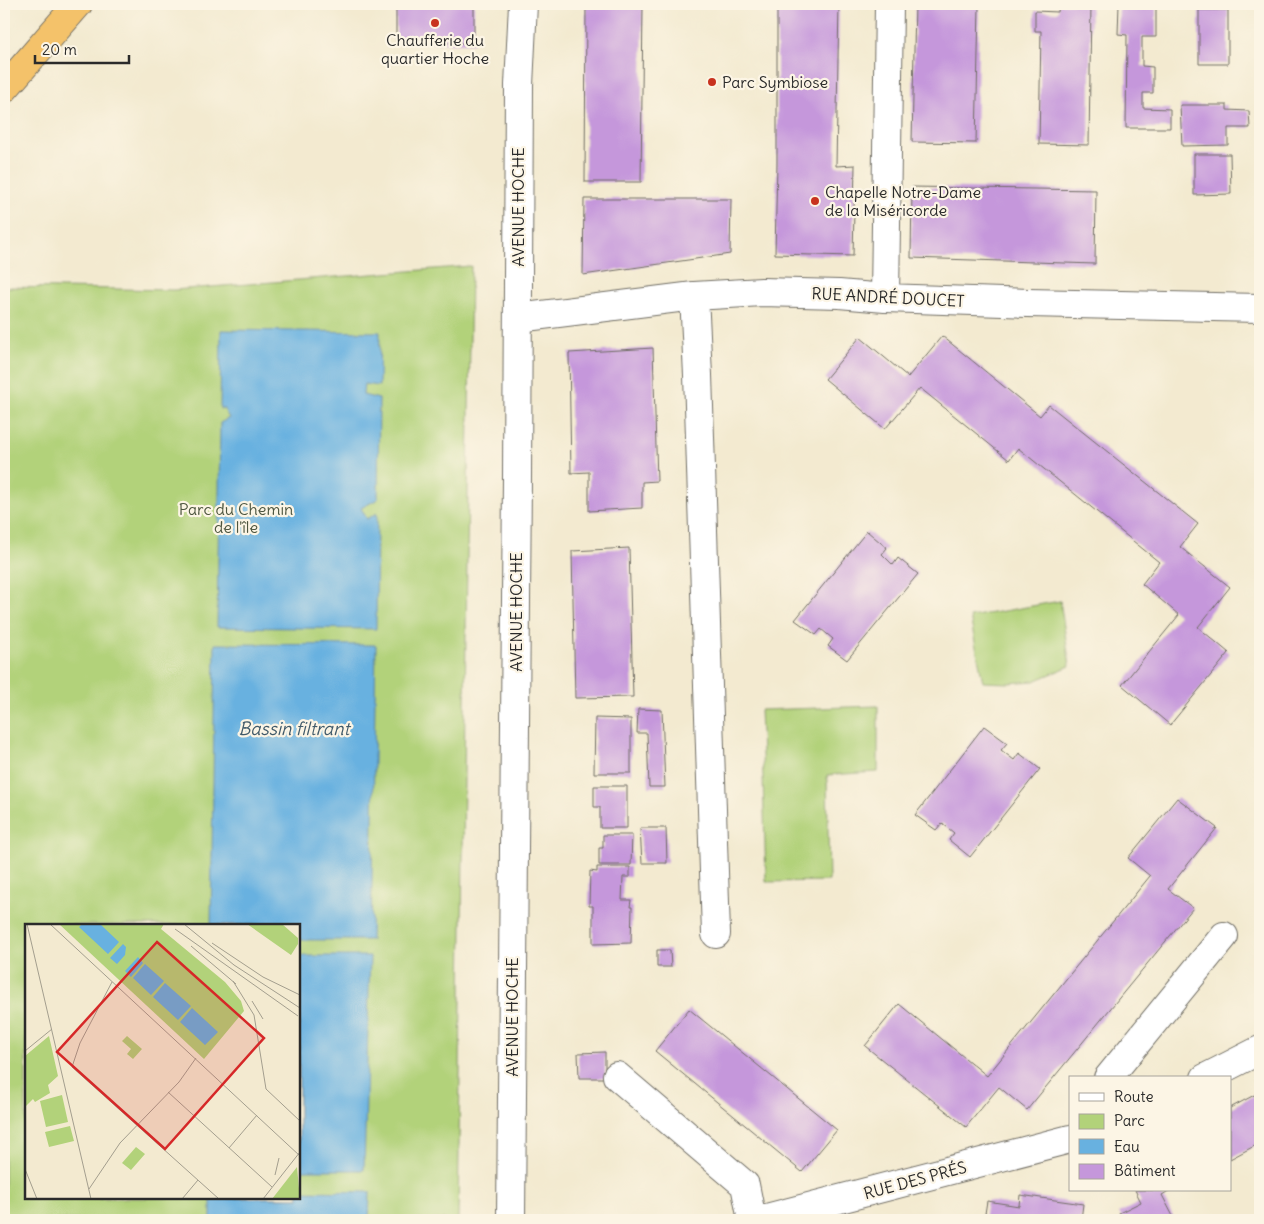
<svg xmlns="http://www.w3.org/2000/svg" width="1264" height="1224" font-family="Delius,sans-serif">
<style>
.green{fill:#b2d27a;stroke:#6e7e52;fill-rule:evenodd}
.water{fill:#68b1e0;stroke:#4a6e86}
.building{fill:#c597db}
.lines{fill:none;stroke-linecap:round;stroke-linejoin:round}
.minor-casing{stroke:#716e65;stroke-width:30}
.highway-casing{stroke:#716e65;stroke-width:30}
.minor{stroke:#fff;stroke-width:28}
.highway{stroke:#f4c26a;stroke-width:28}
.poi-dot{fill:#c8321e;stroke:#fcf5e5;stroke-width:2}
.labels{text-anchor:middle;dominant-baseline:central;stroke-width:4.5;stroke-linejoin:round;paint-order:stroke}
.poi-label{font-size:16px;fill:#2b2b2b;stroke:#fcf5e5;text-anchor:start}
.street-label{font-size:16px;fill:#2b2b2b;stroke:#fcf5e5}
.park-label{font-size:16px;fill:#4d553f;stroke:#fcf5e5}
.water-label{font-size:18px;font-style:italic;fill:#405a6a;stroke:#fcf5e5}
.inset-road{fill:none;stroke:#a39e8e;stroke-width:1}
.view{fill:#d62828;fill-opacity:0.15;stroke:#d62828;stroke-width:2.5}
.inset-edge{fill:none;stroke:#2b2b2b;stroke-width:2.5}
</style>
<rect width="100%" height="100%" fill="#fcf5e5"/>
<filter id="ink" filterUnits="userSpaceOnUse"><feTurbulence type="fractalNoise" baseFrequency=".02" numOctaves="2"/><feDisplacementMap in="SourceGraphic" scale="10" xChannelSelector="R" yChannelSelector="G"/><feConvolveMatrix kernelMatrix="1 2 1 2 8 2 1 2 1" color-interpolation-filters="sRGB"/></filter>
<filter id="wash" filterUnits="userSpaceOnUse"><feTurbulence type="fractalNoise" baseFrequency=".0096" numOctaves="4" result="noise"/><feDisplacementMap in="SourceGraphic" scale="20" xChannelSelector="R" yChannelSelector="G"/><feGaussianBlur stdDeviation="1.12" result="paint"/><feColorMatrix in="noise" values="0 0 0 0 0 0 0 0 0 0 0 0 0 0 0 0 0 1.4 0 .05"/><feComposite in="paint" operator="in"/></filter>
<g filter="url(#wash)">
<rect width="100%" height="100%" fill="#f3ead0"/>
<!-- green -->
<path class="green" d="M471 266 458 1220H4V287L174 290ZM26 925H299V1198H26Z
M1060 601 1070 666 1034 681 1008 683 983 682 970 617Z
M878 706V772L827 775 829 881 766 882 763 777 760 710Z"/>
<!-- water -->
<path class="water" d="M221 330 380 332 379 386 364 384 363 395 379 399 378 499 361 508 367 519 377 513 376 629 217 627 220 423 229 418 223 408 220 409Z
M215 644 376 645 371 940H299V925H211Z
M299 956H370L364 1170H299Z
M299 1191 370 1192 369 1220H211V1198H299Z"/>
<g id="blocks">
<!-- building -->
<path class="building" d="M396 4H474V43H396Z
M586 4H643L641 182H585Z
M777 4H839L836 166 855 165 853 256 775 254 777 164Z
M915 4H949V5L979 6 976 143 912 142Z
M1059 4H1091L1089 145 1039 144 1041 31H1035V11L1058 12Z
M1119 4H1156V37H1142V66L1153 67V93H1143V108L1170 109V128H1126L1127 35 1118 34Z
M1199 10H1228V64H1199Z
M1180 105H1227V110L1249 111 1250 128H1228V145L1182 146Z
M1194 154H1230L1231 194 1194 195Z
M912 187 1096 190 1095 264 911 258Z
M584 199H731L730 254 583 275Z
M942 336 1040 416 1049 405 1198 524 1180 547 1230 587 1198 627 1229 653 1170 725 1122 685 1179 615 1142 584 1159 562 1018 448 1009 460 920 388 885 429 825 379 860 337 908 377Z
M653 348 657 481 642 482V508L589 511V472L571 473 569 353Z
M867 531 887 548 882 554 893 565 898 558 918 574 847 660 828 646 833 639 821 629 816 635 795 620Z
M629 548 633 697 575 698 572 551Z
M638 709 662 710 665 787H649L647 733H637Z
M595 718 631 719V773H594Z
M984 726 1007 743 1001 750 1014 760 1019 753 1040 769 970 857 949 840 954 833 942 823 936 830 915 815Z
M594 786H627V828H600V807H594Z
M1177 798 1217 828 1168 889 1193 908 1027 1110 999 1087 966 1127 865 1046 899 1004 987 1076 1150 876 1128 858Z
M640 828H666L667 863H642Z
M603 835H632L631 865H599V848H603Z
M597 867H630V877H623L622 900H631L630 907H632L631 943 593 944V906H589L590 871 597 872Z
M657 950H670L671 967H657Z
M689 1009 837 1130 802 1172 655 1051Z
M605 1052V1078H579L578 1053Z
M1260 1092V1143L1230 1159V1108Z
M1135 1190H1170L1162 1195 1175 1220H1123L1119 1213 1141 1202Z
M1020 1195 1083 1204 1081 1220H984L987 1201 1019 1206Z"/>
</g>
</g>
<g filter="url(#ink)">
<use href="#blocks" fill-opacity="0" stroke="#716e65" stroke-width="1"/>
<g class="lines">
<defs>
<path id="minor" d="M694 296 698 375 716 934
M885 298 889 4
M518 318 694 296 762 292 839 294 885 298 1028 303 1260 308
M617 1076 745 1185 752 1220
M1108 1078 1224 936
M1205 1078 1260 1050
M511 1220 517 477 519 85 523 4
M759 1220 1070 1139"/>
<path id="highway" d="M4 89 78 4"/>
</defs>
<!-- minor casing -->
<use href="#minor" class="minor-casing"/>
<!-- highway casing -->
<use href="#highway" class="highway-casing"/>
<!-- minor -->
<use href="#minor" class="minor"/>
<!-- highway -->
<use href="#highway" class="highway"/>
</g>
</g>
<!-- markers -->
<g class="poi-dot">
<circle cx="435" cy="23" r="5"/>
<circle cx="712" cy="82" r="5"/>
<circle cx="815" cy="201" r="5"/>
</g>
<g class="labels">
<!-- poi labels -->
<g class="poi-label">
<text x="435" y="40" text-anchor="middle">Chaufferie du<tspan x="435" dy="18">quartier Hoche</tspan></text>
<text x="722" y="82">Parc Symbiose</text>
<text x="825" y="192">Chapelle Notre-Dame<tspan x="825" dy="18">de la Miséricorde</tspan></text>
</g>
<!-- street labels -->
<g class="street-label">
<text transform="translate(518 207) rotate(-90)">AVENUE HOCHE</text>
<text transform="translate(888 297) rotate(3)">RUE ANDRÉ DOUCET</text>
<text transform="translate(516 612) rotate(-90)">AVENUE HOCHE</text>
<text transform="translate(512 1017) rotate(-90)">AVENUE HOCHE</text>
<text transform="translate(915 1180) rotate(-15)">RUE DES PRÉS</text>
</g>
<!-- park labels -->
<g class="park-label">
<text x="236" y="509">Parc du Chemin<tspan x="236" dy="18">de l'île</tspan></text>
</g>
<!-- water labels -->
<g class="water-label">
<text x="294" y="728">Bassin filtrant</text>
</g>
</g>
<!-- overview -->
<g transform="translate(25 924)">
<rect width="275" height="275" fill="#f3ead0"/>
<path d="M34 0H139L136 5 200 58 216 77 219 87 179 135ZM222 0H257L273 14V20L266 31ZM24 112 33 152 23 161 25 169 10 178 8 175 0 183V132ZM102 112 117 125 108 135 102 130 106 125 97 117ZM37 171 43 198 21 203 15 177ZM45 202 49 217 24 223 20 208ZM111 223 120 230 106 246 97 239ZM272 243 275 275H247Z" fill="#b2d27a"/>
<path d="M57 0H75L94 18 83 30 54 3ZM98 20 101 23 100 31 92 40 85 34ZM113 33 118 39 106 53 100 47ZM120 40 139 57 126 71 108 54ZM140 59 166 82 153 96 128 73ZM167 84 193 108 180 121 155 98Z" fill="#68b1e0"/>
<path class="inset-road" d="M2 0 66 275M25 0 275 232M159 0 209 41 275 84M150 5 273 92M187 19 238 53 275 71M166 22 211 60M208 57 229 91 241 165 275 197M227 77 238 95M0 127 27 105M47 143 194 275M47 143 55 119 87 58M143 168 247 263M204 224 232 191M0 245 12 275M250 251 254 234M64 265 95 219 154 158 171 134M157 275 173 256M238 275 275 228"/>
<path class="view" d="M132 18 239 114 140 225 32 128Z"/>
<rect width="275" height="275" class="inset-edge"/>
</g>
<!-- margin -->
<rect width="1264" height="1224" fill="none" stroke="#fcf5e5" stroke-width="20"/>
<!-- legend -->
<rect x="1069" y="1076" width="162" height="115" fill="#fcf5e5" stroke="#a8a49b"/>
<rect x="1079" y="1093" width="25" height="8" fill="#ffffff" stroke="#a8a49b"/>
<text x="1114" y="1102" font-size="15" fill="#2b2b2b">Route</text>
<rect x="1079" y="1114" width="25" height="15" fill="#b2d27a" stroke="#a8a49b"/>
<text x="1114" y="1126" font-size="15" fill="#2b2b2b">Parc</text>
<rect x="1079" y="1139" width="25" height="15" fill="#68b1e0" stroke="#a8a49b"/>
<text x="1114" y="1152" font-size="15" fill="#2b2b2b">Eau</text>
<rect x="1079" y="1164" width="25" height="15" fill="#c597db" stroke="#a8a49b"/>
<text x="1114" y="1176" font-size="15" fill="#2b2b2b">Bâtiment</text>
<!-- scale -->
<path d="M35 55v8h94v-8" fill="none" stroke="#2b2b2b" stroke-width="2.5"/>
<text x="42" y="55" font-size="15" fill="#2b2b2b" stroke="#fcf5e5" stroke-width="4" paint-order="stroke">20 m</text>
</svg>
